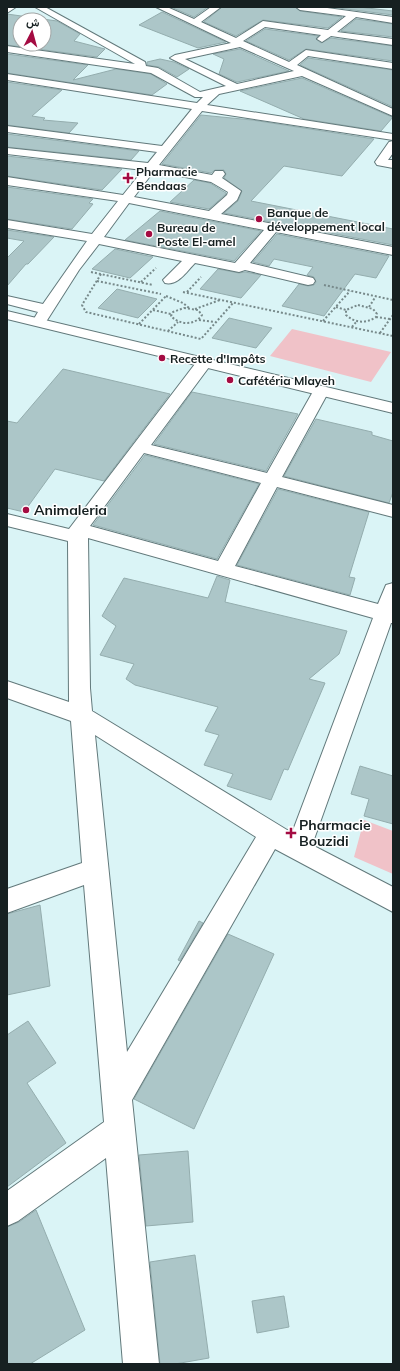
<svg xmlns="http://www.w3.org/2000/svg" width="400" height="1371" font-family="Mulish,Vazirmatn,sans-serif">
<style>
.green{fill:#f0c2c8}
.building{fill:#acc6c8;stroke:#94adae;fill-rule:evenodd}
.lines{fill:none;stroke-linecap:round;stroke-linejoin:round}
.minor-casing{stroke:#62797b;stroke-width:2}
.primary-casing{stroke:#62797b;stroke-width:2}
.path{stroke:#77898a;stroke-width:2;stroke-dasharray:2 2;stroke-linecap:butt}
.minor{fill:#fff;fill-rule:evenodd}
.primary{fill:#fff;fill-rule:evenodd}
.poi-dot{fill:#a40b42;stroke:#fff;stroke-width:1.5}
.labels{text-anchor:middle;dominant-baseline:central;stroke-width:3;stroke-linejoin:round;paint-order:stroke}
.far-poi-label{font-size:12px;font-weight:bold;fill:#162021;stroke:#fff;text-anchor:start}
.poi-label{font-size:14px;font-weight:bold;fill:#162021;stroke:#fff;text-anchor:start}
</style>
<rect width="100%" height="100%" fill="#daf4f6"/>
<!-- green -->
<path class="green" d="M292 329 391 352 371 382 270 356Z
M364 820 393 831V874L354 857Z"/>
<!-- building -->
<path class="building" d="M171 7H208L194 17Z
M222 7H295L300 11 342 17 328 28 263 20 236 36 204 22Z
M331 7H359L393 11V15Z
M162 12 226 42 198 48 139 25Z
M7 14 57 21 80 34 74 41 105 49 97 57 7 45ZM20 20H44V44H20Z
M356 19 393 24V37L341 31Z
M265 29 318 36 316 39 321 43 331 38 393 46V61L306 49 289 60 246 41Z
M240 49 289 71 237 82 219 74 224 59 213 54Z
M7 54 88 65 73 80 116 69 151 74 167 84 152 95 7 73Z
M308 58 393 70V107L300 65Z
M160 59 174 62 189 69 177 77 159 67 147 65V62Z
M302 78 392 117H393L381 131 304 119 240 91Z
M7 82 62 90 32 116 45 118 43 120 78 123 69 133 7 125Z
M201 115 252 120 374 139 342 176 284 166 251 201 393 229V245L224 213 238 201 242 191 224 178 226 174 224 170H215L211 173 162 164Z
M7 134 139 151 131 160 7 147Z
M7 156 122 169 102 190 7 176Z
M194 180 210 183 226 193V194L209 209 170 202Z
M7 187 93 199 89 203 93 204 72 229 7 219Z
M160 211 261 231 234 261 125 240Z
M7 230 54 237 28 264H26L7 286V258L24 241 7 238Z
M277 234 389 256 376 278 355 274 324 316 282 306 299 284 308 286 314 285 316 282 314 277 307 275 313 267 274 259 269 266 253 262Z
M115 249 153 257 130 278 92 269Z
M218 269 239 273 245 272 261 275 241 298 200 289Z
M117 289 157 299 138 318 98 308Z
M229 318 272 328 256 348 212 338Z
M63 369 170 394 104 481 55 469 24 512 7 508V421L17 423Z
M192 392 298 414 266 471 154 444Z
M316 419 372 432V435L393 441V492L389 503 284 476Z
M145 455 259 484 217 559 93 525Z
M278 489 369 512 349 577 355 578 350 595 237 565Z
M217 576 230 580 225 602 347 631 339 654 309 679 325 683 288 770 284 769 271 800 227 786 233 774 204 765 219 735 205 731 218 707 135 685 126 679 134 664 100 655 116 626 102 616 124 578 208 598Z
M360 766 393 776V824L364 816 369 799 351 794Z
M40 905 50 986 7 995V914Z
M199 921 203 923 180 961 178 960Z
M228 934 274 954 194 1129 134 1099Z
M28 1021 56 1063 27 1083 66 1143 7 1187V1035Z
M188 1151 193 1222 146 1226 139 1155Z
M36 1210 85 1330 30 1364H7V1227L19 1222Z
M195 1255 209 1358 175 1364H160L150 1262Z
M284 1296 289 1327 257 1333 252 1301Z"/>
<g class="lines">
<defs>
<path id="minor" d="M7 7H16L7 13Z
M35 7H45L145 62 146 66 158 68 200 92 226 86 170 58 175 55 231 43 156 7H167L194 19 211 7H221L201 22 236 38 263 21 328 30 346 16 300 10 296 7H320L393 17V23L356 17 337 32 393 39V45L331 36 322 42 317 39 321 35 265 27 243 41 289 62 306 50 393 63V69L308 56 297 65 393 109V116L302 76 219 94 207 105 393 134V140L202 111 159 165 212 175 215 171H223L225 174 222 178 241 191 237 200 221 214 393 247V255L276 232 250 263 313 278 315 281 313 284 308 285 245 270 239 272 195 263C187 271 178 286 165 283L163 280 182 261 99 244 79 270 44 325H34L32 322 38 312 7 304V296L43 304 87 241 7 228V220L92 234 118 201 7 185V177L123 195 143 170 7 154V148L148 163 157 152 7 132V126L162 146 192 109 7 80V74L197 103 203 97H195L151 73 7 52V46L135 64ZM240 47 294 71 237 84 185 59ZM154 171 211 182 228 192 227 195 209 211 134 197ZM129 203 264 230 235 263 104 237Z
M393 141V153L388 160H393V168L377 165 375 162 389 142Z
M204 358 210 360 212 363 151 445 267 473 315 388 321 386 327 388 329 391 282 477 393 505V517L277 487 235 566 378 604 386 585 393 583V623H391L312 845 393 887V912L275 849 132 1100 159 1364H123L106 1158 18 1221 7 1226V1191L104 1122 84 885 7 913V889L82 863 71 721 7 698V681L69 702 68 541 7 526V514L69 529 198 360ZM144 453 261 483 218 561 90 526ZM88 538 373 618 292 833 92 711 90 688ZM95 735 256 837 127 1052Z"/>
<path id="primary" d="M7 311 393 403V413L7 319Z"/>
</defs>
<!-- minor casing -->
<use href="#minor" class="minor-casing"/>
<!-- primary casing -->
<use href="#primary" class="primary-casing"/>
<!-- path -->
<path class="path" d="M91 272 153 285
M101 274 82 305 86 312 201 339 233 303
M97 281 161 294
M141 282 156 268
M324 285 393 300
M183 292 393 336
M187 292 201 277
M166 296 183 303 189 308
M358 305 373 309 377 314 376 317C366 324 355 323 346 315V310Z
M336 307 346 310
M369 307 376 296
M184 308 198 310 202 315C195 326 179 325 171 316L173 312Z
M195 309 220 300
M153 310 171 314
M376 317 390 319
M199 320 215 322
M323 321 350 291
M139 324 166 296
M352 327 357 321
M168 331 178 322
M380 333 393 315"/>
<!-- minor -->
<use href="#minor" class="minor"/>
<!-- primary -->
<use href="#primary" class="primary"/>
</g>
<!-- markers -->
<g class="poi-dot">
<path d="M126 172h4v4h4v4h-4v4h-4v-4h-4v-4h4z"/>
<circle cx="259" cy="219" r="4"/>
<circle cx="149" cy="234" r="4"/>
<circle cx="162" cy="358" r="4"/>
<circle cx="230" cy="380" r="4"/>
<circle cx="26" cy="510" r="4"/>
<path d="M289 827h4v4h4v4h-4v4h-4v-4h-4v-4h4z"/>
</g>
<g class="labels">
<!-- far-poi labels -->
<g class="far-poi-label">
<text x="136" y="171">Pharmacie<tspan x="136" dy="14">Bendaas</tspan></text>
<text x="267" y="212">Banque de<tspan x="267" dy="14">développement local</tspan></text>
<text x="157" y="227">Bureau de<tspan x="157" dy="14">Poste El-amel</tspan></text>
<text x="170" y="358">Recette d'Impôts</text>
<text x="238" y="380">Cafétéria Mlayeh</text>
</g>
<!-- poi labels -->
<g class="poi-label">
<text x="34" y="510">Animaleria</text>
<text x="299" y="825">Pharmacie<tspan x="299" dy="16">Bouzidi</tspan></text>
</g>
</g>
<!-- border -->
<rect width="400" height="1371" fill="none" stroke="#162021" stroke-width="16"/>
<!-- north arrow -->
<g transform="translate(32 32) rotate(6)"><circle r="19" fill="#ffffff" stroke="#a2a6a6"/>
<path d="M0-3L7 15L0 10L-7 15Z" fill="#a40b42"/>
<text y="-6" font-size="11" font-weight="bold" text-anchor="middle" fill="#162021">ش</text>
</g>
</svg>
